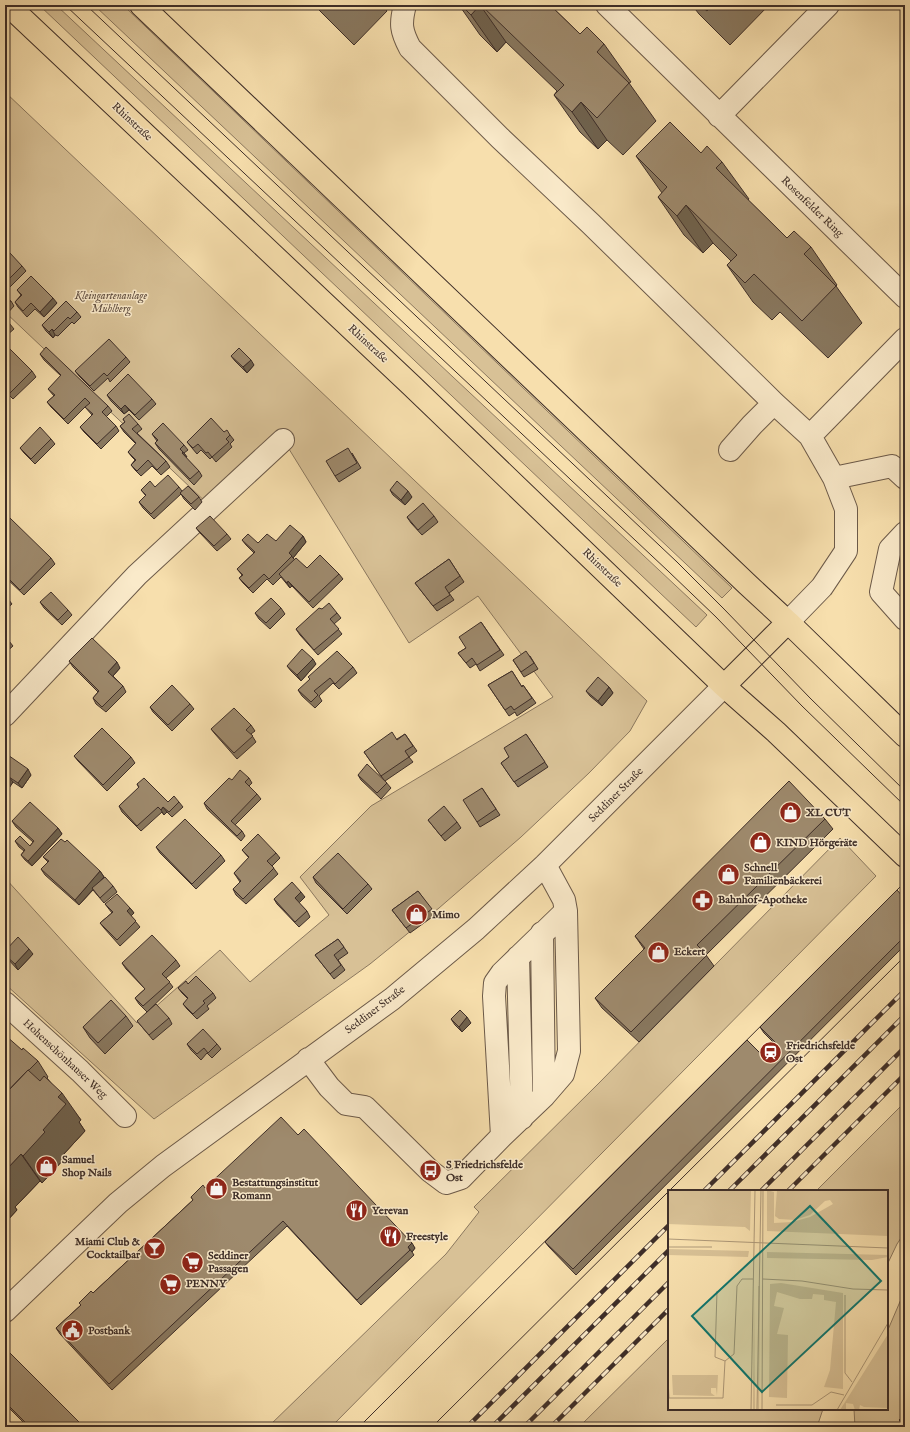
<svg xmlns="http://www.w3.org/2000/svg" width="910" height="1432" font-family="'IM FELL English',serif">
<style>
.green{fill:#d8c196;stroke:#8b785f}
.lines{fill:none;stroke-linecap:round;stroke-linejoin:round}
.minor-casing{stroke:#6c5a49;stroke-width:24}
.major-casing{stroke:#3e2e28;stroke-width:24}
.minor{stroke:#faeaca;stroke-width:22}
.major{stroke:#f7dfad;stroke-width:22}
.tram{stroke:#3e2e28;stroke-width:1}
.rail-casing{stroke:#3e2e28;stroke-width:4.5}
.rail{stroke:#faeaca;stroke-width:3;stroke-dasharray:9;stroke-linecap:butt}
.wall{fill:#88775e;stroke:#3e2e28}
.shaded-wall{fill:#6f614c;stroke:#3e2e28}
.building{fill:#9e8a6d;stroke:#3e2e28}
.labels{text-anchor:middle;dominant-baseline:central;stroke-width:3;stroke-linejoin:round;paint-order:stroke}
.street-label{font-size:11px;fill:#3e2e28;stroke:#faeaca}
.park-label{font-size:11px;font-style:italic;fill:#5d4b3e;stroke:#faeaca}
.poi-label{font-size:11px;font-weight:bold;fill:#3e2e28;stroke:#faeaca;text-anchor:start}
.inset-road{fill:none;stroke:#ad9878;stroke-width:1}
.view{fill:#0f766e;fill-opacity:0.15;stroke:#0f766e;stroke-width:2}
.inset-edge{fill:none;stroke:#3e2e28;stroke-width:2}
</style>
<rect width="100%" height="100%" fill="#f7dfad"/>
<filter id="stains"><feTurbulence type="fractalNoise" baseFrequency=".005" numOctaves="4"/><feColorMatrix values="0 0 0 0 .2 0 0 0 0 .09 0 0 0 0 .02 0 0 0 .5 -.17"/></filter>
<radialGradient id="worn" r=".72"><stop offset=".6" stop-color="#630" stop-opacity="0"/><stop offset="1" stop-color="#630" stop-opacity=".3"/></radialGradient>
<!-- green -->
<path class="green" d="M39 5H56L707 615 696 627Z
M94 5H123L732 588 722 598Z
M5 92 647 701 630 731 589 773 521 837 439 908 370 964 154 1119 5 984V878L137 1023 220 950 250 982 329 915 300 877 371 806 553 697 478 596 409 643 284 441 211 507 5 312Z
M840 838 876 876 331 1427H268L446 1254 479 1212 474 1207 599 1083Z
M905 1102V1232L897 1244 887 1265V1191H816Z
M905 1290V1427H855L854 1409H887V1332Z
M669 1338V1409H823L817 1427H579Z"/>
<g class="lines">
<defs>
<path id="minor" d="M405 5C400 24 401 31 410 48L500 138 590 223 774 403 810 436 834 478 846 509V551L822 587 788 622
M607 5 905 297
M719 116 828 5
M810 436 905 339
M730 450 752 425 774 403
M834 478 892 466 905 478
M905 533 890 549 881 592 905 619
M5 715 137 575 283 440
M542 933 544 1096
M518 957 522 1118
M5 1003 80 1071 125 1116
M308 1059 329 1087 346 1104 365 1107 430 1171 446 1183 461 1178 502 1136 544 1096 563 1074 569 1051 566 911 564 900 545 865
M502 1136 494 996 495 983 502 973 566 911
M5 1311 118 1203 163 1166 392 999 476 929 545 865 724 686"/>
<path id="major" d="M8 5 411 385 724 686 776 732 905 856
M141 5 747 584 788 622 905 736
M724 686 788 622"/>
</defs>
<!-- minor casing -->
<use href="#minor" class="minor-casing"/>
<!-- major casing -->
<use href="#major" class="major-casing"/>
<!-- minor -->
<use href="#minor" class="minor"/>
<!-- major -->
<use href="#major" class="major"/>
<!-- tram -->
<path class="tram" d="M65 5 668 571 716 617 802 706 905 806
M86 5 677 562 724 609 810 698 905 791
M889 898 905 882
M359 1427 852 935
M432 1427 905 956"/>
<defs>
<path id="rail" d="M704 1191 905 990
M729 1191 905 1015
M761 1191 905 1047
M788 1191 905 1074
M467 1427 669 1225
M492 1427 669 1250
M524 1427 669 1282
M551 1427 669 1309"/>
</defs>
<!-- rail casing -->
<use href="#rail" class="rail-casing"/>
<!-- rail -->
<use href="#rail" class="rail"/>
</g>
<!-- wall -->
<path class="wall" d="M314 5H383L387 11 354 45Z
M459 5H550L580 34 604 44 631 82 629 83 656 121 623 155 607 140 598 149 580 132 554 95 557 91 506 42 497 52 480 35Z
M692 5H769L730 45 699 14Z
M701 153 722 162 749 199 748 200 787 238 811 247 837 285 836 286 862 323 828 358 780 312 772 320 753 302 727 265 731 261 713 243 703 253 684 235 658 197 662 193 636 156Z
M5 259 22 266 26 271 5 292V265L8 263Z
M17 290 57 303 44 317 35 309 27 317 18 307 15 302 21 295Z
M5 296 11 301 14 306 5 316Z
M77 312 81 317 74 324 72 322 58 336 55 335 53 338 46 331 42 325Z
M5 318 14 329 6 336 5 334Z
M5 351 32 371 36 377 13 399 5 391Z
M40 354 108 406 112 411 106 417 116 426 119 431 101 449 84 432 80 427 92 415 85 407 68 424 51 407 47 402 54 396 48 389 61 376 44 360Z
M231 356 254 365 247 373 235 361Z
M126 357 130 362 110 382 108 378 94 391 79 376 75 371Z
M107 395 152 399 156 404 139 420 129 410 124 414 111 401Z
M123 419 138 424 142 429 137 433 166 461 170 467 161 475 152 466 141 476 135 470 131 465 135 460 132 457 128 452 136 444 124 432 120 426 125 422Z
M224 432 230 435 234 440 230 444 232 447 216 462 212 457 210 459 201 450 197 454 187 442Z
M152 434 184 445 188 450 184 453 187 457 186 458 199 471 202 476 194 485 159 449 155 443 157 441Z
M51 439 55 444 35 464 24 453 20 448Z
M352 453 361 468 339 482 335 476Z
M155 487H179L182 491 199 497 202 502 195 510 184 499 181 494 154 519 143 508 139 502 146 496 141 490Z
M390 490 412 497 405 505 393 495Z
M434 516 438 522 422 535 411 523 407 517Z
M5 523 51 558 55 564 24 595 5 577Z
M196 528 227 534 231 539 217 551 200 533Z
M303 536 306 542 293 558 294 559 307 568 339 574 343 579 313 608 292 586 290 588 281 577 273 585 267 579 253 593 243 583 239 578 242 575 237 569 254 553 246 545 242 540 258 543 276 541Z
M449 559 464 582 449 593 454 600 437 611 415 583Z
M5 595 12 604 5 610Z
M40 602 68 610 72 615 62 625 44 608Z
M281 608 285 614 270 629 259 619 255 613Z
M322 609 337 613 341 618 334 624 342 634 318 655 300 635 296 629Z
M481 622 504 655 480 671 476 664 470 668 458 653 466 648Z
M5 636 13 646 5 653Z
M530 656 538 669 524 677 513 660Z
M69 661 120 668 113 676 123 686 126 692 106 712 96 704 93 698 98 692 73 667Z
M316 664 301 681 291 671 287 666Z
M353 667 357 673 339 689 333 683 319 696 322 701 315 708 302 696 298 690Z
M512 671 522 687 523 685 536 703 517 716 515 712 509 716 488 685Z
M609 687 613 693 602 706 590 696 586 691Z
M190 704 194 709 172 731 153 712 150 707Z
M251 725 255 731 251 734 256 742 237 759 215 734 211 729Z
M405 734 417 751 409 757 413 762 385 781 391 788 381 799 361 780 358 775 384 780 364 752 397 739Z
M526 734 548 767 518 787 501 763 509 757Z
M5 753 31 775 22 788 13 782 7 791 5 790Z
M74 756 131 757 135 763 107 791 78 761Z
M249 778 252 783 249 786 257 794 261 799 235 825 242 831 245 836 241 841 207 809 204 803 232 780Z
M137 784 168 802H179L183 807 172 817 167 812 164 815 162 812 141 831 122 812 119 806 139 788Z
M482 788 500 815 480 827 477 822Z
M825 819 833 829 706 955 714 966 639 1042 602 1008 595 998 644 949 635 936Z
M428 820 457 822 461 828 445 841Z
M12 821 58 828 62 834 32 866 25 860 21 855 24 851 19 847 15 841 30 846 33 842 16 827Z
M156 847 221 855 225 861 196 889 160 853Z
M242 850 276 853 280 858 272 866 278 874 246 904 236 895 233 889 240 882 234 873 249 858Z
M43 857 100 871 104 877 99 882 113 886 117 892 104 903 93 890 79 905 45 875 41 869 48 862Z
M313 877 368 884 372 889 347 914 316 883Z
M418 891 435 915 410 933 392 910Z
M305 897 299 903 307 911 310 917 299 927 277 904 274 899Z
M905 899V945L576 1275 549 1247 545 1242 765 1058 777 1046 764 1033 760 1027Z
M105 904 130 908 134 913 131 916 140 927 120 946 104 928 100 923 112 913Z
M338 939 348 953 338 960 345 970 334 979 315 955Z
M5 951 33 954 18 970 7 958 5 956Z
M176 960 180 966 166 978 173 987 147 1012 139 1004 135 998 145 989 126 969 122 963Z
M188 984 213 993 216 998 207 1006 209 1009 197 1019 187 1009 183 1004 188 999 182 993 178 988Z
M126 1016 133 1026 105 1054 90 1038 83 1027Z
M169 1018 172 1024 153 1040 137 1021Z
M451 1019 471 1023 462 1032 455 1025Z
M187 1044H217L221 1049 212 1058 207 1053 201 1060 191 1050Z
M22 1050 38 1061 48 1077 47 1078 81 1120 79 1122 85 1131 62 1156 64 1159 42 1183 40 1181 15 1207 17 1210 5 1223Z
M298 1135 415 1248 412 1252 414 1255 361 1305 287 1226 112 1390 60 1334 56 1328 81 1305 79 1303 93 1293 193 1200 191 1197Z
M5 1354 84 1427H28L5 1404Z"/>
<!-- shaded-wall -->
<path class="shaded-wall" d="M480 5 506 42 497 52 471 15Z
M581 102 607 140 598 149 572 112Z
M686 205 713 243 703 253 677 216Z
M53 298 57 303 44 317 40 312Z
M52 329 55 335 53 338 49 332Z
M251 360 254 365 247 373 243 367Z
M125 405 129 410 124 414 121 409Z
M183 452 187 457 185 459 182 453Z
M408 491 412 497 405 505 401 500Z
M303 536 306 542 293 558 289 553Z
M288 581 292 586 290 588 287 583Z
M313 659 316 664 301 681 297 675Z
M117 662 120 668 112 677 108 672Z
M609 687 613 693 602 706 598 701Z
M28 769 31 775 22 788 18 783Z
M9 777 13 782 7 791 5 789V782Z
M163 807 167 812 164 815 161 810Z
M58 828 62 834 32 866 28 861Z
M100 871 104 877 79 905 75 900Z
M301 892 305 897 298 904 295 898Z
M130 908 134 913 130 917 127 911Z
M29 949 33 954 18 970 15 964Z
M467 1017 471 1023 462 1032 459 1027Z
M62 1093 81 1120 79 1122 85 1131 62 1156 64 1159 42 1183 23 1156 43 1130 58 1097Z
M21 1154 40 1181 15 1207 17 1210 5 1223V1171Z
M412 1243 415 1248 412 1252 408 1247Z"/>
<!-- building -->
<path class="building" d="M461 5H480L471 15Z
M481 5H550L580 34 587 27 604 44 597 52 629 83 597 118 581 102 572 112 554 95 564 85Z
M700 5H713L707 11Z
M670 122 701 153 707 146 722 162 716 168 787 238 794 231 811 247 804 254 836 286 802 321 754 274 745 283 727 265 737 255 686 205 677 216 658 197 667 187 636 156Z
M10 253 22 266 5 283V265L8 262 5 259V258Z
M31 276 53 298 40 312 31 303 23 311 15 302 22 295 17 290Z
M5 296 11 301 5 307Z
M66 301 77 312 70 319 68 317 54 331 52 329 49 332 42 325Z
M5 318 10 324 5 328Z
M109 339 126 357 107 376 104 373 90 386 75 371Z
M46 347 108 406 102 412 116 426 97 444 80 427 93 414 85 407 90 403 85 398 64 419 47 402 55 395 48 389 61 375 40 354Z
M9 348 32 371 9 394 5 389V351Z
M239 348 251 360 243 367 231 356Z
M128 374 152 399 135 415 125 405 121 409 107 395Z
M129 414 138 424 132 429 166 461 157 470 148 460 137 471 131 465 136 460 128 452 136 443 120 426 125 422 123 419Z
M211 418 224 432 227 430 230 435 226 439 229 442 212 457 208 452 206 453 198 444 193 448 187 442Z
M163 423 184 445 180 449 183 452 182 453 199 471 190 479 155 443 158 440 152 434Z
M40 427 51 439 31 459 20 448Z
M348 448 357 463 335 476 326 461Z
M168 475 179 487 151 514 139 502 146 495 141 490 150 481 155 487Z
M397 481 408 491 401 500 390 490Z
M188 486 199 497 191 504 180 493Z
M423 503 434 516 418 530 407 517Z
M210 516 227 534 214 546 196 528Z
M10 518 51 558 20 590 5 575V523Z
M290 525 303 536 289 553 292 556 269 579 264 574 249 588 239 578 243 575 237 569 255 552 242 540 248 534 258 543 267 534 276 541Z
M320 555 339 574 309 602 288 581 287 583 279 574 296 558 307 568Z
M449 559 460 576 445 587 450 595 433 606 415 583Z
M51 592 68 610 58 620 40 602Z
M5 595 9 598 5 601Z
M271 598 281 608 266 623 255 613Z
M329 603 337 613 330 619 339 629 314 650 296 629 319 608 322 609Z
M481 622 500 650 477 665 472 658 466 663 458 653 466 648 459 637Z
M5 636 9 640 5 644Z
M92 638 117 662 108 672 123 686 102 707 93 698 99 691 69 661Z
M302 649 313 659 297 675 287 666Z
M337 651 353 667 335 684 330 678 314 691 318 695 311 702 298 690 310 679 308 677Z
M526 651 534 663 521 672 513 660Z
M512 671 522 687 523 685 532 698 514 710 511 706 505 710 488 685Z
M598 677 609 687 598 701 586 691Z
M172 685 190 704 168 725 150 707Z
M234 708 251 725 246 730 253 736 234 753 211 729Z
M102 728 131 757 103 785 74 756Z
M392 732 397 740 405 734 413 746 405 751 409 757 381 776 364 752Z
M526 734 545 762 514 782 501 763 509 757 504 748Z
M5 753 28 769 18 783 9 777 5 782Z
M367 764 387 783 377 793 358 775Z
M240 770 249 778 245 782 257 794 231 821 242 831 237 836 204 803 229 778 232 780Z
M144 778 168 802 174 796 179 802 169 812 163 807 161 810 158 807 137 826 119 806 139 787 137 784Z
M789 781 825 819 697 945 707 955 631 1032 595 998 645 948 635 936Z
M482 788 496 809 477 822 463 800Z
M30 802 58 828 28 861 21 855 25 850 15 841 20 836 30 846 34 841 12 821Z
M444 806 457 822 441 836 428 820Z
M185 819 221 855 192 884 156 847Z
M258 834 276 853 267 861 274 868 243 899 233 889 241 881 234 873 249 857 242 850Z
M61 839 65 842 67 840 100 871 75 900 41 869 49 861 43 857Z
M338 853 368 884 343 909 313 877Z
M105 877 113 886 100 898 92 888Z
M292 882 301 892 295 898 307 911 295 922 274 899Z
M897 890 905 899V936L573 1269 545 1242 747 1040 765 1058 778 1045 760 1027Z
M418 891 432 909 406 928 392 910Z
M117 894 130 908 127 911 136 921 117 940 100 923 113 912 105 904Z
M152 935 176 960 162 974 170 982 143 1006 135 998 145 989 122 963Z
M18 937 29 949 15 964 5 955V951Z
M338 939 344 947 334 955 341 965 330 974 315 955Z
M196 976 213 993 203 1001 205 1003 193 1014 183 1004 188 998 178 988 186 981 188 984Z
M111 1000 126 1016 98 1043 83 1027Z
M156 1004 169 1018 149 1035 137 1021Z
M460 1010 467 1017 459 1027 451 1019Z
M203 1029 217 1044 208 1053 204 1048 197 1054 187 1044Z
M5 1035 22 1050 23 1048 38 1061 29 1070H28L5 1094Z
M28 1070 40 1081 44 1076 62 1093 58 1097 66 1104 43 1130 45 1132 23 1156 21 1154 5 1171V1094Z
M281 1117 298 1135 304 1129 412 1243 408 1247 410 1250 357 1300 283 1221 109 1384 56 1328 81 1305 79 1303 91 1291 93 1293 193 1200 191 1197 203 1185 205 1188Z
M8 1351 84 1427H30L5 1402V1354Z
M905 1414V1426L899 1420Z"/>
<!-- icons -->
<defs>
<symbol id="shop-disc" viewBox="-11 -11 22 22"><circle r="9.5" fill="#8f2418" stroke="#faeaca"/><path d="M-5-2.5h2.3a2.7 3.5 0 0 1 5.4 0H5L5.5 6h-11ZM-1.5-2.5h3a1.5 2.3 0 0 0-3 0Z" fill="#fff"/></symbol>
<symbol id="pharmacy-disc" viewBox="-11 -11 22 22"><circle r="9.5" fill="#8f2418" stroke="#faeaca"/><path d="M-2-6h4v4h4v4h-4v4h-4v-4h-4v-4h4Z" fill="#fff"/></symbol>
<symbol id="station-disc" viewBox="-11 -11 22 22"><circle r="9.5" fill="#8f2418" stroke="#faeaca"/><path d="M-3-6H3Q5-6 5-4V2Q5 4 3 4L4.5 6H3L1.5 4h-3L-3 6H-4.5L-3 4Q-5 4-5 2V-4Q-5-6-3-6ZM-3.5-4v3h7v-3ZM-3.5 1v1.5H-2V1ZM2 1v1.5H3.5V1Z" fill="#fff"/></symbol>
<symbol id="bus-disc" viewBox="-11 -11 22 22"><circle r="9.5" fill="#8f2418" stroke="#faeaca"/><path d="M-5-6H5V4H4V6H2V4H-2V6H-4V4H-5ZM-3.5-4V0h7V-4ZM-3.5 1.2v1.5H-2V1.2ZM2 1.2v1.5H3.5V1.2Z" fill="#fff"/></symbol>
<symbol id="restaurant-disc" viewBox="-11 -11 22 22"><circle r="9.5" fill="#8f2418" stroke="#faeaca"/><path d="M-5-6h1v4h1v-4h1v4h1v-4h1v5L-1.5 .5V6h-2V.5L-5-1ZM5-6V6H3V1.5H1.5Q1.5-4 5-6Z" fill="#fff"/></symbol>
<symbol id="bar-disc" viewBox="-11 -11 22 22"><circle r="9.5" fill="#8f2418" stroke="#faeaca"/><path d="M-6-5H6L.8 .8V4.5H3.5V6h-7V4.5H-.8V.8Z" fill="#fff"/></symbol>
<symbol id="supermarket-disc" viewBox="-11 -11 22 22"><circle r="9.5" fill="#8f2418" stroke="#faeaca"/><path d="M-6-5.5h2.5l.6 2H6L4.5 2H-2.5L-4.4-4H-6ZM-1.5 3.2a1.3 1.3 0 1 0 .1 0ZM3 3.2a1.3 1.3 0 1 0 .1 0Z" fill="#fff"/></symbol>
<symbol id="civic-disc" viewBox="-11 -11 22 22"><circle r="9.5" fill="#8f2418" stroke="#faeaca"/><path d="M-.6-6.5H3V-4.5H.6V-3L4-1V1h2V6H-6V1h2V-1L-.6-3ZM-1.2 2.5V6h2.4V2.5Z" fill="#fff"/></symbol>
</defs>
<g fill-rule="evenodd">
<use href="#shop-disc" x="778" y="800" width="25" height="25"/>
<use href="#shop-disc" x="748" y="830" width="25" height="25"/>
<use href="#shop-disc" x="716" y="862" width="25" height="25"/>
<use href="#pharmacy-disc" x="690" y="888" width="25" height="25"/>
<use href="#shop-disc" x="404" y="902" width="25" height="25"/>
<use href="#shop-disc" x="646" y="940" width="25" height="25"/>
<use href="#station-disc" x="758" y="1040" width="25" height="25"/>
<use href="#shop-disc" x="34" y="1154" width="25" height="25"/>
<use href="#bus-disc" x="418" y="1158" width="25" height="25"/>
<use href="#shop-disc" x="204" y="1176" width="25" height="25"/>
<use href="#restaurant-disc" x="344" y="1198" width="25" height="25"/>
<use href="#restaurant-disc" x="378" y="1224" width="25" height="25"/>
<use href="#bar-disc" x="142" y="1236" width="25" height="25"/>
<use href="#supermarket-disc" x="180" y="1250" width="25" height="25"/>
<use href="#supermarket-disc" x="158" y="1272" width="25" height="25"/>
<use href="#civic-disc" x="60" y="1318" width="25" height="25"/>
</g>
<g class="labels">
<!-- street labels -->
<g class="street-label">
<text transform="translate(132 122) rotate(43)">Rhinstraße</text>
<text transform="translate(812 207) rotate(44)">Rosenfelder Ring</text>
<text transform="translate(368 344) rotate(43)">Rhinstraße</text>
<text transform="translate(602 568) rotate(44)">Rhinstraße</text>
<text transform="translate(616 795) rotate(-45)">Seddiner Straße</text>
<text transform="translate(375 1010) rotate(-37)">Seddiner Straße</text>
<text transform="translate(65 1059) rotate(43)">Hohenschönhauser Weg</text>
</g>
<!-- park labels -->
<g class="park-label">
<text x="111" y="296">Kleingartenanlage<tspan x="111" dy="13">Mühlberg</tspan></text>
</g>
<!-- poi labels -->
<g class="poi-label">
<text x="806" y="813">XL CUT</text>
<text x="776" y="843">KIND Hörgeräte</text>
<text x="744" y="868">Schnell<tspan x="744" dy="13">Familienbäckerei</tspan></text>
<text x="718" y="900">Bahnhof-Apotheke</text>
<text x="432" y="915">Mimo</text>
<text x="674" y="952">Eckert</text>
<text x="786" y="1046">Friedrichsfelde<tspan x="786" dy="13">Ost</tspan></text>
<text x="62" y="1160">Samuel<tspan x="62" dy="13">Shop Nails</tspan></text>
<text x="446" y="1165">S Friedrichsfelde<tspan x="446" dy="13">Ost</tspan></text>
<text x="232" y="1183">Bestattungsinstitut<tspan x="232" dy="13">Romann</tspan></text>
<text x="372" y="1211">Yerevan</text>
<text x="406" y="1237">Freestyle</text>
<text x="140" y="1242" text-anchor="end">Miami Club &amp;<tspan x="140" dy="13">Cocktailbar</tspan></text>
<text x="208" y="1256">Seddiner<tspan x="208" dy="13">Passagen</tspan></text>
<text x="186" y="1284">PENNY</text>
<text x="88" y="1331">Postbank</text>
</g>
</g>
<!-- overview -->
<g transform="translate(668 1190)">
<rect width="220" height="220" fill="#f7dfad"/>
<path d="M0 0H83L82 41 77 37 0 34ZM99 0 106 2V33L124 32 142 27 165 14 162 10 157 11 142 25 127 30 111 29 107 26 109 0H220V46L99 41ZM0 59 81 61 80 67 0 65ZM99 62 220 65V67L204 70 99 68ZM113 93 175 103V199L156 197 162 180 168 112 156 110V105L145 104 144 109H132L109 102 106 116 116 118 109 144 120 145 119 208 101 207 102 94ZM86 96 87 220H85V213ZM90 96H92L91 220H90ZM220 144V218L196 217 192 215 191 220H187L185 214 178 213V220H172ZM4 185H50L49 206 48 198H43V203L47 206 5 205Z" fill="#d8c196"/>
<path class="inset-road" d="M0 49 220 58M0 57H44M95 89 134 91 185 99 220 100M49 101 47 167 57 171M177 105V183L184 192M57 171 66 164 69 96 74 89H85M0 189 1 208M0 208H55L57 171M108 215H144L163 202 176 205M83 220 87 0M89 220 93 0M94 220 95 0M169 220 220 133"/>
<path class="view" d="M142 16 213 91 94 202 24 126Z"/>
<rect width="220" height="220" class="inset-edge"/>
</g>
<!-- margin -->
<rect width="910" height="1432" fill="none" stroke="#f7dfad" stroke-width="20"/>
<rect x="6" y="6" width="898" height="1420" fill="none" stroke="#3e2e28" stroke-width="2"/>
<rect x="10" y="10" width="890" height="1412" fill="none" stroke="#3e2e28"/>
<rect width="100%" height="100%" filter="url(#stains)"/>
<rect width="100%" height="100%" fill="url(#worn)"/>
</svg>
